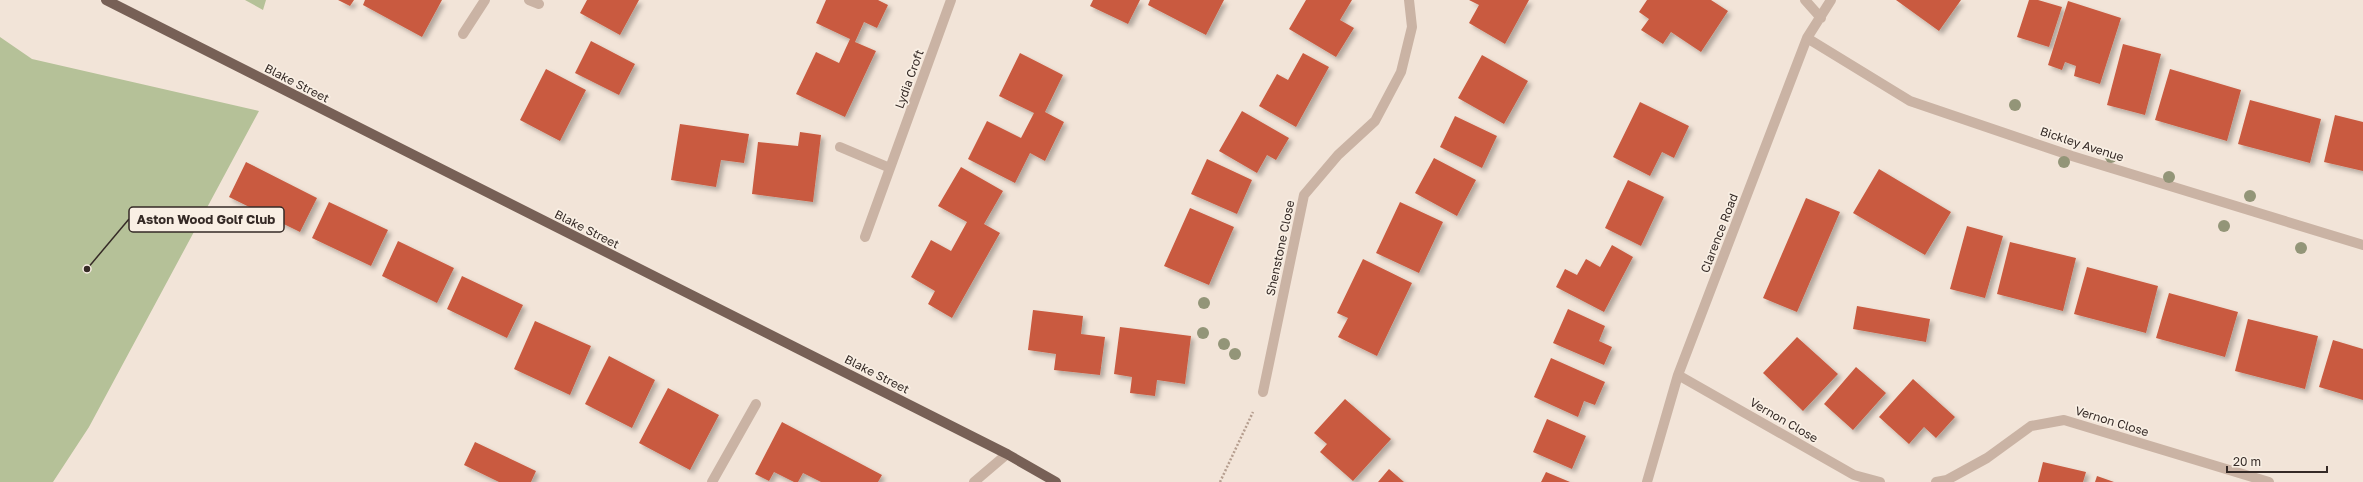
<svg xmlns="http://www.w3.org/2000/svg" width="2363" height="482" font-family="'Golos Text',sans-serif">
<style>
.green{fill:#b5c198}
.building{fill:#c95a3f;filter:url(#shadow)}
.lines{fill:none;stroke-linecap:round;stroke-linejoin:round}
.path{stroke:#b59d8e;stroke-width:2.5;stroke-dasharray:2 2;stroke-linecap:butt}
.minor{stroke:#cab3a4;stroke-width:10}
.major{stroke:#776056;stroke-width:10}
.tree{fill:#939578}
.labels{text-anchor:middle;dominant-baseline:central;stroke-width:3.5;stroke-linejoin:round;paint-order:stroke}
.street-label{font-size:12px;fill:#352a26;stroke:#f9efe4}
.leader{fill:none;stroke:#352a26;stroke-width:1.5}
.callout-dot{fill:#352a26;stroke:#f9efe4;stroke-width:1.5}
.callout{fill:#f9efe4;stroke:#352a26;stroke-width:1.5}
.callout-label{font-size:13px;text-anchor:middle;font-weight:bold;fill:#352a26}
</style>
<defs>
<filter id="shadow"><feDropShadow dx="3.5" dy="3.5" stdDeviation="2" flood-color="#0004"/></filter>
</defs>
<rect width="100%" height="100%" fill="#f2e4d8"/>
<!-- green -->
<path class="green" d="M245 0H266L263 10Z
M0 37 32 59 259 111 89 427 53 482H0Z"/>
<!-- building -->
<path class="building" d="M338 0H354L350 6Z
M365 0H442L422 37 363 5Z
M587 0H639L620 35 580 13Z
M826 0H878L888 5 877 28 864 22 855 42 876 51 845 117 796 94 816 52 839 63 850 39 816 23Z
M1093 0H1140L1128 24 1090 6Z
M1150 0H1224L1206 35 1148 5Z
M1306 0H1352L1340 20 1354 28 1336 57 1289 29Z
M1469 0H1529L1505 44 1469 23 1479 5Z
M1647 0H1711L1728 11 1701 52 1671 32 1663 44 1641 30 1649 19 1639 12Z
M1896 0H1961L1939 31Z
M2029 0H2038L2062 7 2049 47 2017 37Z
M2068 1 2121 18 2100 84 2074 76 2076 66 2065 62 2062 70 2048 65Z
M591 41 635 64 619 95 575 73Z
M2123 44 2161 54 2145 115 2107 105Z
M1020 53 1063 75 1045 112 1064 122 1045 161 1030 153 1015 183 968 159 987 121 1021 138 1034 113 999 96Z
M1303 53 1329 67 1296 127 1259 106 1277 74 1288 80Z
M1482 55 1528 81 1504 124 1458 98Z
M546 69 586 90 560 141 520 120Z
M2170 69 2241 90 2227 141 2155 120Z
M2250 100 2321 119 2310 163 2238 144Z
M1640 102 1689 126 1674 158 1662 152 1650 176 1613 157Z
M1242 111 1289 138 1276 160 1267 155 1257 173 1219 151Z
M2335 115 2363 122V171L2324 162Z
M1455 116 1497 136 1482 168 1440 147Z
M680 124 749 134 744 163 721 160 716 187 671 180Z
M800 132 821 135 813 202 752 194 758 142 798 146Z
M1434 158 1476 180 1457 216 1415 193Z
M1207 159 1252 180 1237 214 1191 194Z
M246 162 317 198 300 232 229 197Z
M961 167 1003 191 984 224 1000 233 952 318 928 304 935 291 911 277 931 240 951 251 967 222 938 206Z
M1879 169 1951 212 1925 255 1853 213Z
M1628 180 1664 197 1641 246 1605 228Z
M1806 198 1840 212 1797 312 1763 298Z
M329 202 388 230 371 266 312 238Z
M1400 202 1443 222 1419 273 1376 253Z
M1190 208 1234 227 1209 285 1164 266Z
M1967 226 2003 236 1985 298 1950 289Z
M398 241 454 268 437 303 382 276Z
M2010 242 2076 258 2063 311 1997 294Z
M1612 245 1633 257 1604 312 1556 287 1565 269 1577 275 1586 259 1600 267Z
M1363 259 1412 283 1377 356 1338 337 1348 318 1337 313Z
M2087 267 2158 286 2146 333 2074 314Z
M462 276 523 305 507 338 447 309Z
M2169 293 2238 312 2225 357 2156 338Z
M1857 306 1930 319 1926 342 1853 329Z
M1568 309 1605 326 1599 341 1612 347 1604 365 1553 343Z
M1033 310 1083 316 1081 334 1105 337 1100 375 1054 370 1056 354 1028 350Z
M2248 319 2318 336 2305 389 2235 371Z
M535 321 591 346 570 395 514 369Z
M1120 327 1191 336 1185 384 1157 380 1155 396 1130 393 1132 377 1114 374Z
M1797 337 1838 374 1803 411 1763 373Z
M2333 340 2363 349V400L2319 387Z
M609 356 655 380 632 428 585 404Z
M1551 358 1605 382 1595 405 1584 401 1578 417 1534 397Z
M1856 367 1886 393 1853 430 1824 404Z
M1913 379 1955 417 1936 438 1924 427 1909 444 1879 417Z
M668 388 719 415 690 470 639 443Z
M1345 399 1391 439 1353 481 1320 452 1327 444 1314 433Z
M1547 419 1586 436 1572 469 1533 452Z
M782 422 882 475 878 482H821L803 473 798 482H794L774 472 769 481 755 474Z
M475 442 536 471 531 482H499L464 465Z
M2043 462 2086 472 2083 482H2038Z
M1389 469 1404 482H1378Z
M1546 472 1570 482H1541Z
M2097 476 2114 482H2095Z"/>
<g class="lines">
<!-- path -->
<path class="path" d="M1220 482 1253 412"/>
<!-- minor -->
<path class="minor" d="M529 0 539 4
M1805 0 1821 18
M463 34 485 0
M1807 38 1910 101 2072 156 2363 245
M840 147 890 168
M865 237 951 0
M1678 375 1854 475 1880 482
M1263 392 1304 195 1338 155 1375 121 1401 72 1412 27 1409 0
M712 482 756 404
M974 482 1007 454
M1647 482 1678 375 1807 38 1831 0
M1936 482 1947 480 1987 458 2031 426 2064 420 2269 482"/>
<!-- major -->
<path class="major" d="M106 0 1007 454 1056 482"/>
</g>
<!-- trees -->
<g class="tree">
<circle cx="2015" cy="105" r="6"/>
<circle cx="2111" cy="157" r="6"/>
<circle cx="2064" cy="162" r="6"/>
<circle cx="2169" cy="177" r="6"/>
<circle cx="2250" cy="196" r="6"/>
<circle cx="2224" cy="226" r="6"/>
<circle cx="2301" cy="248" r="6"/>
<circle cx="1204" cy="303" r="6"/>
<circle cx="1203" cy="333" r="6"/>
<circle cx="1224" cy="344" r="6"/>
<circle cx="1235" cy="354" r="6"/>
</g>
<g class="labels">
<!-- street labels -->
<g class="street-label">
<text transform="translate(909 79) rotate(-70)">Lydia Croft</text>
<text transform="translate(297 83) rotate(27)">Blake Street</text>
<text transform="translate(2082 144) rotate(18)">Bickley Avenue</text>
<text transform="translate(587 229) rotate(27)">Blake Street</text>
<text transform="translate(1719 233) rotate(-69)">Clarence Road</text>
<text transform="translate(1280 248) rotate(-78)">Shenstone Close</text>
<text transform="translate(877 374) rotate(27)">Blake Street</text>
<text transform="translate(1784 420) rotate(30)">Vernon Close</text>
<text transform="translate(2112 421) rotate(17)">Vernon Close</text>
</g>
</g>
<!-- callouts -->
<path class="leader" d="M87 269L129 219"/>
<circle class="callout-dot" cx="87" cy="269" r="4"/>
<rect class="callout" x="129" y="207" width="155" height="25" rx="4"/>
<g class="callout-label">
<text x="206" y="224">Aston Wood Golf Club</text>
</g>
<!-- scale -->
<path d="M2227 466v6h100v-6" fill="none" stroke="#352a26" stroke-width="2"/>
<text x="2233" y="466" font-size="12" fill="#352a26" stroke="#f9efe4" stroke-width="3" paint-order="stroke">20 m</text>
</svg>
